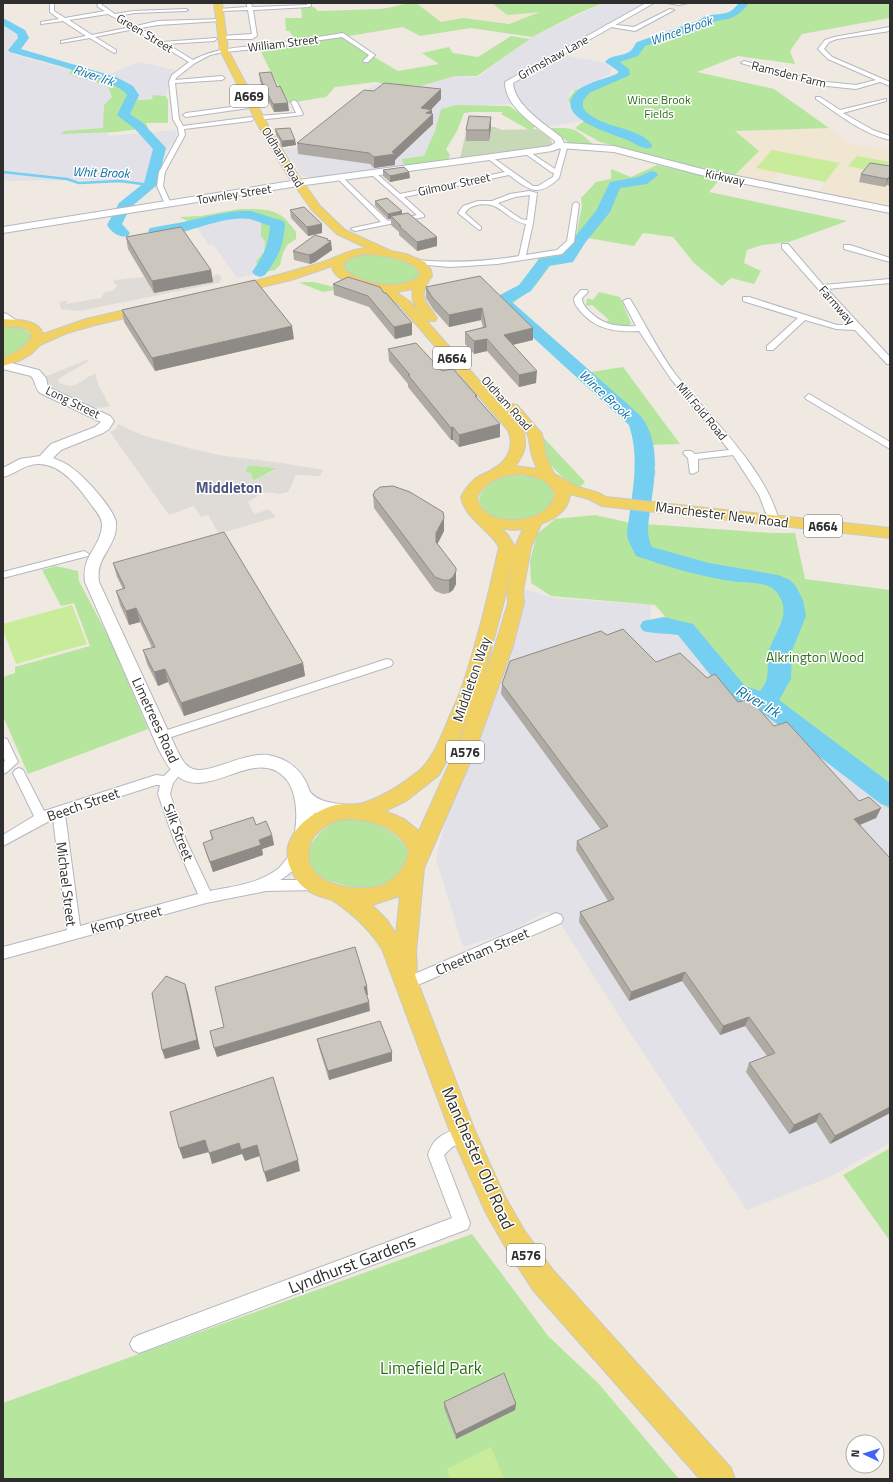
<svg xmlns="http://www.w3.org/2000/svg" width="893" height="1482" font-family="'Titillium Web',sans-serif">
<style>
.industrial{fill:#e3e1e8}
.education{fill:#f0e6d1}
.green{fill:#b6e59e}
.cemetery{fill:#c8d9b8}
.pitch{fill:#c9ec9a}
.plaza{fill:#dfdcd8;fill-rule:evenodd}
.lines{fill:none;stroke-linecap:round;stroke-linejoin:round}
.stream{stroke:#75cff0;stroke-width:2.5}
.river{fill:#75cff0;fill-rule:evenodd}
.street-casing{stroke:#b4b7c1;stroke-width:2}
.secondary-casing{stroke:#b4b7c1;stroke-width:2}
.primary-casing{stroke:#c9c9c9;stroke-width:2}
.street{fill:#fff;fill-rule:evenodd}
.secondary{fill:#fff;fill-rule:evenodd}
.primary{fill:#f2d163;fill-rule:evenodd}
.wall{fill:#afaba4}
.shaded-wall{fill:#8e8b86}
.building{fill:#cbc7bf;stroke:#8e8b86}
.labels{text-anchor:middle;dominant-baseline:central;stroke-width:3;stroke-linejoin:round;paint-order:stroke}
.far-street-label{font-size:12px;fill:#2e2e2e;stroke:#fff}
.far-park-label{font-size:12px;fill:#2c6e1b;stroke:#fff}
.far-water-label{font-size:13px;font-style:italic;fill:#0d6fa3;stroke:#fff}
.shield{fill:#fff;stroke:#6d6d6d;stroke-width:1}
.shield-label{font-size:13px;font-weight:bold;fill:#2e2e2e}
.street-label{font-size:14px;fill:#2e2e2e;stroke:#fff}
.park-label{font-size:14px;fill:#2c6e1b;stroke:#fff}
.far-district-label{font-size:15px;font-weight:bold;fill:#4d5680;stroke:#fff}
.water-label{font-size:15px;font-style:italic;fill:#0d6fa3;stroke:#fff}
.near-street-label{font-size:17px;fill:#2e2e2e;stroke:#fff}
.near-park-label{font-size:17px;fill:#2c6e1b;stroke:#fff}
</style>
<rect width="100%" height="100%" fill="#efe9e1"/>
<!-- industrial -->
<path class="industrial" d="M604 3H645L561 55 603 62 611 68 610 74 570 92 568 104 582 121 537 128 511 104 449 107 445 120 424 163 315 178 302 176 284 149 300 147 337 113 376 84 397 88 403 86 419 87 455 76 478 77 532 37Z
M3 22 21 34 17 40 7 49 16 55 40 62 101 78 138 62 176 70 171 76 166 96 108 103V136L176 130 175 140 166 151 155 184 84 180 3 181Z
M235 217H252L261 222V229L265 240 264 252 256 261 258 268 256 274 237 278 213 244 209 245 195 225Z
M523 589 554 598 651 605 650 631 682 636 732 694 742 703 796 732 890 810V1143L830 1177 747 1210 623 1022 562 926 548 911 506 933 463 947 436 859 447 813 504 665Z"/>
<!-- education -->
<path class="education" d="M417 3H581L541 12 508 23 463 18 441 22Z
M829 128 848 143 890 150V206L818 193 825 182 780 173 772 183 735 175 759 151 734 131Z"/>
<!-- green -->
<path class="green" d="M416 3 441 22 463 18 509 24 540 12 507 15 492 3H603L577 14 532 37 471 28 420 36 403 27 349 36 369 54 398 71 439 64 422 53 449 47 453 53 478 57 511 36 530 39 477 76H455L421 86 404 85 397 88 376 82 335 87 326 97 289 103 275 80 259 48 296 40 289 31H286L285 18H302L301 8 314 7 318 11 379 9C392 8 403 3 416 3Z
M741 3H890V18L802 34 790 51 795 64 738 56 697 72 774 89 829 128 735 131 759 151 735 175 683 164 600 142 575 128 584 121 574 110 568 100 575 90 612 78 621 73 616 66 608 62C617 53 628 62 635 45L644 41 703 22 706 18 733 11Z
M72 69 117 80 130 87 135 97 139 100 152 99 153 95 166 96 168 100V123H146L148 128 115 132 61 134 64 131 103 128 104 105 112 97 108 87 89 79 69 74Z
M457 105 509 106 536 125 531 131 501 114 503 112H472L464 113 457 131 446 149 450 155 448 160 404 166 402 159 424 156 435 131 441 109Z
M551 128C575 128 575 128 593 144H570Z
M657 165 720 179 709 192 847 221 789 242 762 245 747 250 744 263 761 271 754 284 731 278 722 286 694 263 673 237 643 233 634 246 576 236 582 206 581 198 596 182 611 179V169L631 177Z
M239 209C253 209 272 208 283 217 288 221 292 227 296 232V239L287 245 283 253 280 265 275 270 256 274 258 268 256 261 264 252 265 241 261 236V222C240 211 215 221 194 225L180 217 201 216Z
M562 252 575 253 567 260 556 262 551 265 534 287 512 304 585 373 623 367 680 444 647 445 648 469 656 471 648 496 639 494C641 482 644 468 643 455 639 418 611 401 586 379H582L507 310 502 299 505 295 523 285 539 258Z
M366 254C385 255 406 258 420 271V276C417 279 413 280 409 282 387 291 362 282 343 270V263L347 259 356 255Z
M304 282H314L334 287V290L323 292 300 283Z
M599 292 620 297 631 323 629 326 613 325 605 322 609 320 592 305 586 306 587 298 593 300Z
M3 326C13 326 43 330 26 346 20 351 10 355 3 359Z
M542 436 585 482 580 487C559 479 541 458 542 436Z
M249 465 277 468 253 481 251 474 245 471Z
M514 475C529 475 561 480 552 503 546 509 539 514 531 517 515 523 481 521 479 498 484 483 500 477 514 475Z
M595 515 631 523 772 533H795L805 579 890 590V810L796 732 742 703 732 694 655 605 551 596 531 583 530 561 537 534 555 519Z
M56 566 78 571 79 581 110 640 148 729 28 774 3 716V677L15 673V667L90 646 74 603 61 606 42 570Z
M340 820C363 816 399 829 408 852 406 857 405 863 403 867 389 890 358 891 337 883 330 881 322 879 317 874 296 853 319 828 340 820Z
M890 1148V1241L843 1175Z
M472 1234 548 1336 598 1383 679 1479H3V1403Z"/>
<!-- cemetery -->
<path class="cemetery" d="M467 127H495L502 130 537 129 549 137 552 142V145L545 148 460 159Z"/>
<!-- pitch -->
<path class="pitch" d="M772 150 840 163 825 182 756 168Z
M857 156 889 162 881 173 848 166Z
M72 605 87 644 16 664 3 630V624Z
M491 1447 504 1479H450L447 1469Z"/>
<!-- plaza -->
<path class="plaza" d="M218 274 222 278 219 283 79 311 61 309 59 302 68 301 66 304 101 298 105 292 112 291 118 285 114 284V280L144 277 154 293Z
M86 360 89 361 58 379 59 383 69 386 75 385 95 373 99 386 110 406 101 408 94 407 45 384 44 380 47 376Z
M118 424 142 435 192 449 225 456 282 463 323 470 320 476 296 475 288 492 280 494 265 492 248 502 254 514 269 509 276 517 219 534 208 515 201 517 194 506 169 515 110 432 116 429ZM249 465 276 468V469L254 481 251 474 245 471Z"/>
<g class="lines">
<!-- stream -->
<path class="stream" d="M3 172 67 179 79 183 120 181 150 185"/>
<!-- river -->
<path class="river" d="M739 3H749C737 19 729 19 710 22L708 24 645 46 638 56 620 62 629 69 630 74 628 76 589 93 583 101V108C598 129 640 126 652 145L651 148C641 150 634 142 625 139 612 134 564 120 571 100 578 82 603 81 618 73V71L605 62C611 54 621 57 629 52 633 50 634 45 637 42L700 20C708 12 720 16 729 12 733 10 736 6 739 3Z
M3 18 25 30 29 38 21 49 116 77 133 86 139 95 130 114 143 123 166 148 157 185 130 208 122 224 130 233 128 236C119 238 112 233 107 225L119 203 144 183 153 149 135 129 117 115 127 95C118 79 32 59 10 52L8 50 18 38 17 34 3 25Z
M651 171 656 172 658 175 647 184 620 188 610 212 585 243 573 262 549 266 531 291 512 302 631 407C637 413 644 418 647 426 660 452 654 483 650 511 648 524 646 535 652 547L709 563 778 575 790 580 795 585 803 600 806 616 792 651 791 679 779 700 890 783V807L881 804 756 708 729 698 678 635C666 633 654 634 643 631L640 626 643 621 664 617 693 624 745 686 760 691C774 674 763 663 771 645 778 628 791 612 778 594 770 582 751 583 739 582 704 578 669 567 636 556L628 540 627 533C631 497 641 461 629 425L495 303 500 295 519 285 539 259 563 255 574 238 596 211 610 182 638 177Z
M239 211H251L283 221 285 224C283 247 279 256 265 275L260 277 255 275 252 272C264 255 268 247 270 226 264 224 257 221 250 219 219 214 177 241 150 234L148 231 150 228C159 226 168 225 178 223 198 219 218 213 239 211Z"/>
<defs>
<path id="street" d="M50 3H54V11L65 18 105 11 98 7 97 3H101L102 5 115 14 134 11 186 9 188 10 186 11 134 13 119 16 136 26 158 21 222 19V21H220L158 25 140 28 162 42 216 38 217 39 214 41 167 44 193 60C217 47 241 48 267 44 293 41 318 37 343 33L375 55 368 62H364L363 61 369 55 342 37 266 48 224 52 210 55 195 63 177 77 175 80 222 76 225 78 222 80 175 83 179 119 183 126 251 117 254 119 251 121 184 129 185 135 165 172 163 186 171 204 168 206 165 204 157 186 159 172 179 135 178 128 173 119 169 82 172 75 189 62 134 29 95 37 116 50V52L114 53 90 38 61 43V41L86 36 63 21 41 24V22L59 19 50 12ZM108 14 131 27 92 35 69 20Z
M247 3H251L252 7 307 5V3H311V6L309 7 253 10 257 36 252 39H220V37L222 36 252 34 248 10 219 11 217 10 219 9 247 7Z
M667 3H688L679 5Z
M670 9 674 10 635 31 605 26 608 24 634 27Z
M890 27V31L837 39 829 42 824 49 832 57 890 82V86L880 82 856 89 817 85 741 63 744 61 817 81 856 85 876 80 828 59 818 49 825 40 834 37Z
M816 97H820L840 110 886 99V101L843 113 873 130 890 136V140C861 133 840 115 816 99Z
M294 100 297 102 303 114 302 115 259 120 256 118 259 116 296 113 291 102Z
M254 104 256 105V107L186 117 183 115 186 113Z
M558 144 567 148 559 178C538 198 529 190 509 175L404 197 424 215V217L355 231 351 229 353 228 381 222 337 178 342 177 388 221 417 215 372 175V173H376L400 194 505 172 487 158 486 157 489 155 533 186H538L553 177 554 173 551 172 523 152 528 151 555 169 561 149 555 146Z
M529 191 537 193 533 223 526 255 557 250 567 241 573 204 576 202 579 204 574 242 562 254 497 264 450 267 416 264 412 262 416 260C452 263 483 262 519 256L526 224C510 221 502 207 491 205 482 203 469 205 465 213L481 227V229L479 230 458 213 463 206 478 201H492L510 194ZM530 195 527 220 521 219 498 203 515 197Z
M782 244H788L823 285 890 279V283L827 289 890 357V364H887L855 330 836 329 805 320 773 350H767V346L798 318 743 301V297H749L837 325H850L782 248Z
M844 245H850L890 258V262L844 249Z
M581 290H587L588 292 582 298C582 304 586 308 590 312 603 325 618 327 636 326L623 301 627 299H630C646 325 658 351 676 375 710 418 765 467 779 521L777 523 774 524 769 521 759 495 733 455 698 459V471L693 474 690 473 688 458 683 453 685 451H691L695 454 729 450 671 379 639 331C616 332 597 330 581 312 577 307 574 304 574 298Z
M809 394 890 442V449L806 399 805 397Z
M84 551 89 554 88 556 3 578V572Z
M387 659 391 660 393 663 391 666 162 740 158 739 156 736 158 733Z
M3 738 7 739 18 762 7 772 3 774V762L5 761 3 755Z
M178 764 182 766 184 769 173 783 170 794 186 840 210 891C234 886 259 884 279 868 286 861 291 849 303 852L305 856C299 866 289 875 280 880H315L320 881 322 885 320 889 315 890 266 891 206 903 3 959V947L67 930 53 819 3 846V835L34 816 13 773 15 770 19 768 23 770 44 811 156 775 164 776 174 766ZM156 785H160L158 794 174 840 198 894 80 926 65 814Z
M556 913 561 915 563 919 561 923 413 987 408 989 403 987 401 983 403 979Z
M464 1126 470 1129 472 1134 470 1139 452 1147 444 1155 470 1223 468 1229 139 1353 133 1350 130 1344 133 1338 139 1335 452 1218 428 1155C434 1135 446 1133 464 1126Z"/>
<path id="secondary" d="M646 3H654L513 83C514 105 545 124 561 137L564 143 614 146 702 169 890 207V213L701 175 614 152 560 148 552 151 526 155 298 186 3 233V227L298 180 550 146 555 143V141C537 126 505 108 505 82Z
M3 313 7 314 20 323 18 325H10L3 321Z
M3 361 39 370 46 378 48 387 110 416 114 421 109 429 103 433 61 450 53 458C60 461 66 463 72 468 84 476 113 508 116 522 116 526 116 530 115 534 109 554 96 559 99 582L176 748C180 756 184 766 193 769 208 775 244 752 268 755 286 758 298 767 306 782 308 786 309 791 311 793 321 804 336 802 348 806L351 811 348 816 342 818 314 813 313 830 309 842 303 844 297 842C293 835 296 829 296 821 297 808 295 791 287 780 256 742 208 805 175 774 167 767 163 757 158 748L85 582C81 555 101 548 102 525 102 518 97 512 93 507 80 489 63 465 40 464 25 463 16 474 3 477V468L20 459 40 456 51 444 95 427 101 422 40 393C34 387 36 381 31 376L3 369Z"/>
<path id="primary" d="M214 3H222L228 50 270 129 296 172 320 206 345 230 391 251 406 254 425 262 431 270 432 276C417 297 425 300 437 318L435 321H427C418 311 410 303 413 289L396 292 409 301 522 429C528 443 525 454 515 466L537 469 532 456 528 435 505 408 507 405 512 404 517 405 542 434 546 456 554 474 578 487 599 493 606 497 890 528V538L602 506 589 499 570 494C569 510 555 519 541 524L531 547 523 591 524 603 512 649 475 751 424 868 416 952 417 970 415 975 475 1131 504 1195 524 1230 553 1270 731 1468 735 1479H700L533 1290 506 1248 486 1213 451 1134 382 949C370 930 354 915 335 902 331 899 324 898 319 896 305 891 295 881 290 867 278 837 310 811 336 805 345 803 355 806 363 803 385 796 402 784 420 770 433 758 440 739 447 723 452 710 459 697 463 684 478 639 489 593 499 547 489 529 465 519 461 497 465 489 470 483 476 478 482 474 488 473 493 469 508 461 515 446 508 430L401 307C397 303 393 300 388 297 376 289 332 284 332 266L291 280 234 294 230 293 228 290 230 287C260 280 290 272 320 263 336 258 349 249 367 248L337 234 312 210 286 173 260 129 220 50ZM366 254C379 255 418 259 420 275 400 292 363 285 344 269V263C350 257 357 255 366 254ZM521 474C537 478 549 478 555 495 552 503 549 508 542 512 524 525 481 524 477 497 486 480 503 475 521 474ZM501 528 512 530 523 529 515 547 508 535ZM515 549 507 591 508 603 494 649 483 680 504 601ZM474 703 455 751 419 831 404 819 385 811 406 801 439 775 458 740ZM347 819C370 819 400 828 409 852 406 859 405 866 400 871 394 879 384 886 375 887 351 892 305 883 309 852 309 846 311 840 315 835 324 826 334 820 347 819ZM400 896 396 934 387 920 372 905Z
M147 305 151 306 153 309 151 312 95 325 67 333 40 345 31 354 21 360 3 366V358C10 355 44 339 26 329 19 326 10 327 3 327V319C16 320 39 319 43 334L86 319Z"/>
</defs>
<!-- street casing -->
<use href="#street" class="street-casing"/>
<!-- secondary casing -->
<use href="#secondary" class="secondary-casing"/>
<!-- primary casing -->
<use href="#primary" class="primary-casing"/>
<!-- street -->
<use href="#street" class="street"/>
<!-- secondary -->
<use href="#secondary" class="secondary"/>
<!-- primary -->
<use href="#primary" class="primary"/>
</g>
<!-- wall -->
<path class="wall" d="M259 73 277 87 289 111 274 112 264 93 260 81Z
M374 91 441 99 431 109 432 114H433V124L395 160V165L374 168 370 164 298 154 297 143Z
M491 117V127L489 141H466V130Z
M275 129 295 140 296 145 282 147 276 135Z
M890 166V186L886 185 885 187 859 182 861 174Z
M383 170 409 172 410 178 390 182 383 176Z
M375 201 402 211V214L437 237V246L417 251 399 235V232L391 225V219H388L375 206Z
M290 210 322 233 308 236 291 218Z
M126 237 211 270 213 282 154 293 128 249Z
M329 240 332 250 315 262 310 264 294 260 293 251Z
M333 284 384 293 412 335 395 339 369 307 334 295Z
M426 287 533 328V340L513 345 536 383 519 387 487 351 474 354 465 344V332L483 327 481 320 449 327 433 309 426 298Z
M122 310 294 339 155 371 124 322Z
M388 349 442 371 477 396V399L500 424V437L459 447 453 440H451L408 387V384L389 361Z
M373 495 444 518V531L437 544 456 584 453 590 449 593 443 594 435 591 374 508Z
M113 563 303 663 305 676 184 716 168 682 158 686 147 664 143 650 152 648 140 622 129 625 120 605 116 591 123 589 117 577Z
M607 635 656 662 707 678 738 702 774 726 859 801 881 808 876 818 860 825 890 858V1113L830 1144 816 1122 789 1134 746 1072 749 1063 767 1056 745 1026 720 1035 682 981 629 1001 579 922 580 912 608 901 576 850 577 841 601 830 501 694 502 684Z
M256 825 272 835 274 845 262 849 263 855 213 872 206 853 203 843 212 840 210 831Z
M317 1039 392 1061 329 1080 319 1048Z
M444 1402 516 1404 515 1410 456 1439 444 1408Z"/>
<!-- shaded-wall -->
<path class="shaded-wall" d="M441 89V99L429 112 432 110V115L433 114V124L395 160V165L374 168V157L392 152 421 108Z
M288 103 289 111 274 112 273 104Z
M491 117V127L489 141V130Z
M295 140 296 145 282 147V141Z
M409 172 410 178 390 182V176Z
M889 177 886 185 885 187 887 179Z
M402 211V217L391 216V219H388V214Z
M322 224V233L308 236 307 227Z
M437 237V246L417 251V242Z
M328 239 329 243 331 241 332 250 315 262 310 264 309 255Z
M211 270 213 282 154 293 152 281Z
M482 308 481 320 449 327V315Z
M412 323V335L395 339 394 327Z
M292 326 294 339 155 371 152 358Z
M533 328V340L503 347 504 335Z
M487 339V351L474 354V341Z
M537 371 536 383 519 387V375Z
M500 424V437L459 447V435Z
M453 427V440H451V428Z
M444 518V531L436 547V533Z
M456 571V584L453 590 449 593V580Z
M136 608 140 622 129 625 126 611Z
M303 663 305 676 184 716 181 703Z
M165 669 168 682 158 686 154 672Z
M881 808 876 818 850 829 854 819Z
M272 835 274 845 262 849 263 855 213 872 210 862 259 840Z
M685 972 682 981 629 1001 631 992Z
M185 984 188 993 200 1049 165 1059 162 1050Z
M367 986 368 995 365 996 364 987Z
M369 1002 370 1011 217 1057 214 1048Z
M749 1017 745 1026 720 1035 723 1026Z
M392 1052V1061L329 1080 328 1071Z
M890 1107V1113L830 1144 835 1136Z
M820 1113 816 1122 789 1134 794 1125Z
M205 1140 209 1152 183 1159 179 1148Z
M239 1143 257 1145 260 1156 245 1161 242 1154 212 1164 209 1153Z
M298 1160 300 1171 267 1182 264 1172Z
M516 1404 515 1410 456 1439V1434Z"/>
<!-- building -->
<path class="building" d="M271 72 277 87 280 86 288 103 273 104 263 85 259 73Z
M384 83 441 89 421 108 432 110 426 113 433 114 392 152 395 154 374 157 369 153 297 143 364 90 374 91Z
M469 116 491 117 489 130H466Z
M290 128 295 140 282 141 275 129Z
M870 163 890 166V177H889L887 179 861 174Z
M404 167 409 172 390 176 383 170Z
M387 198 402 211 388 214 375 201Z
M304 207 322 224 307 227 290 210Z
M408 213 437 237 417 242 399 226H401L391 216Z
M181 227 211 270 152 281 126 237Z
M315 235 328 239 327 240 331 241 314 253 309 255 293 251Z
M480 276 533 328 504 335 537 371 519 375 487 339 474 341 465 332 486 327 482 308 449 315 432 297 426 287Z
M348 277 380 287 384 293H386L412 323 394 327 368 296 333 284Z
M255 280 292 326 152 358 122 310Z
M416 343 442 371 453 369 477 396H475L500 424 459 435 453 427 451 428 408 375H410L388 349Z
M393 486 410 492 443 512 444 518 436 533V542L456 568V571L453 577 449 580H443L435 577 373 495 375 491 380 487Z
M224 532 303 663 181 703 165 669 154 672 143 650 155 647 136 608 126 611 116 591 125 588 113 563Z
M623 629 656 662 680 653 707 678 715 674 738 702 750 699 774 726 787 722 859 801 869 797 881 808 854 819 890 858V1107L835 1136 820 1113 794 1125 749 1063 775 1053 749 1017 723 1026 685 972 631 992 580 912 614 899 577 841 608 826 502 684 510 661 601 631 607 635Z
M253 817 256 825 266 821 272 835 259 840 261 845 210 862 203 843 213 839 210 831Z
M355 947 367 986 364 987 369 1002 214 1048 210 1031 224 1027 215 987Z
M166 976 185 984 197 1040 162 1050 152 993Z
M380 1021 392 1052 328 1071 317 1039Z
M273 1077 298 1160 264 1172 257 1145 241 1150 239 1143 209 1153 205 1140 179 1148 170 1112Z
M504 1373 516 1404 456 1434 444 1402Z"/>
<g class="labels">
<!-- far-street labels -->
<g class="far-street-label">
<text transform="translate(145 33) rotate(31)">Green Street</text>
<text transform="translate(283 43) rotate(-7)">William Street</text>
<text transform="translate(553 57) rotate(-29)">Grimshaw Lane</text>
<text transform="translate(789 74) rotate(14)">Ramsden Farm</text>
<text transform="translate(283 157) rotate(58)">Oldham Road</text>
<text transform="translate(725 177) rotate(12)">Kirkway</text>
<text transform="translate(454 184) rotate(-12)">Gilmour Street</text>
<text transform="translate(234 194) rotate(-9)">Townley Street</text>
<text transform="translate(837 305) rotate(49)">Farmway</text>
<text transform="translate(73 402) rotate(26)">Long Street</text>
<text transform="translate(507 403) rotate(48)">Oldham Road</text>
<text transform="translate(702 411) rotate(50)">Mill Fold Road</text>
</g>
<!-- far-park labels -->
<g class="far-park-label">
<text x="659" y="99">Wince Brook<tspan x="659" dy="14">Fields</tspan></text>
</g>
<!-- far-water labels -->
<g class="far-water-label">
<text transform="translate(681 30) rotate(-19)">Wince Brook</text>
<text transform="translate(94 75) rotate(19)">River Irk</text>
<text transform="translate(101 172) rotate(2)">Whit Brook</text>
<text transform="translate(605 394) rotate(43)">Wince Brook</text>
</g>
<!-- shield labels -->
<g class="shield">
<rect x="230" y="85" width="38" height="22" rx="3"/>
<rect x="433" y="347" width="38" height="22" rx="3"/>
<rect x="804" y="515" width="38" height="22" rx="3"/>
<rect x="446" y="741" width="38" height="22" rx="3"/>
<rect x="507" y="1244" width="38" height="22" rx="3"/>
</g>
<g class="shield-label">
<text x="249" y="96">A669</text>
<text x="452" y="358">A664</text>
<text x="823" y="526">A664</text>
<text x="465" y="752">A576</text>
<text x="526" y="1255">A576</text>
</g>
<!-- street labels -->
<g class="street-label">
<text transform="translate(722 514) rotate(7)">Manchester New Road</text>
<text transform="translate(471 679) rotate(-71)">Middleton Way</text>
<text transform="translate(156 720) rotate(65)">Limetrees Road</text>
<text transform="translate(83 804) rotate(-19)">Beech Street</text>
<text transform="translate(179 832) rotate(69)">Silk Street</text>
<text transform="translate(67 884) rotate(83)">Michael Street</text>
<text transform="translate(126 919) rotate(-15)">Kemp Street</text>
<text transform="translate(482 951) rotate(-23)">Cheetham Street</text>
</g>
<!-- park labels -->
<g class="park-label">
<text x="815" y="656">Alkrington Wood</text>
</g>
<!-- far-district labels -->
<g class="far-district-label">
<text x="229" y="487">Middleton</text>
</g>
<!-- water labels -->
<g class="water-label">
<text transform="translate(758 701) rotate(30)">River Irk</text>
</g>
<!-- near-street labels -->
<g class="near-street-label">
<text transform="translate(478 1158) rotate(66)">Manchester Old Road</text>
<text transform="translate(352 1264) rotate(-21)">Lyndhurst Gardens</text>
</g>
<!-- near-park labels -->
<g class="near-park-label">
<text x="431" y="1368">Limefield Park</text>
</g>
</g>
<!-- border -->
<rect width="893" height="1482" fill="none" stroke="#2e2e2e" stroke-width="8"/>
<!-- north arrow -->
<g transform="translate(865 1454) rotate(274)"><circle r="19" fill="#ffffff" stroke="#ababab"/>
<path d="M0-3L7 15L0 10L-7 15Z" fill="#4264fb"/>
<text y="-6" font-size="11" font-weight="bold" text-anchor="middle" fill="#2e2e2e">N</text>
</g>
</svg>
